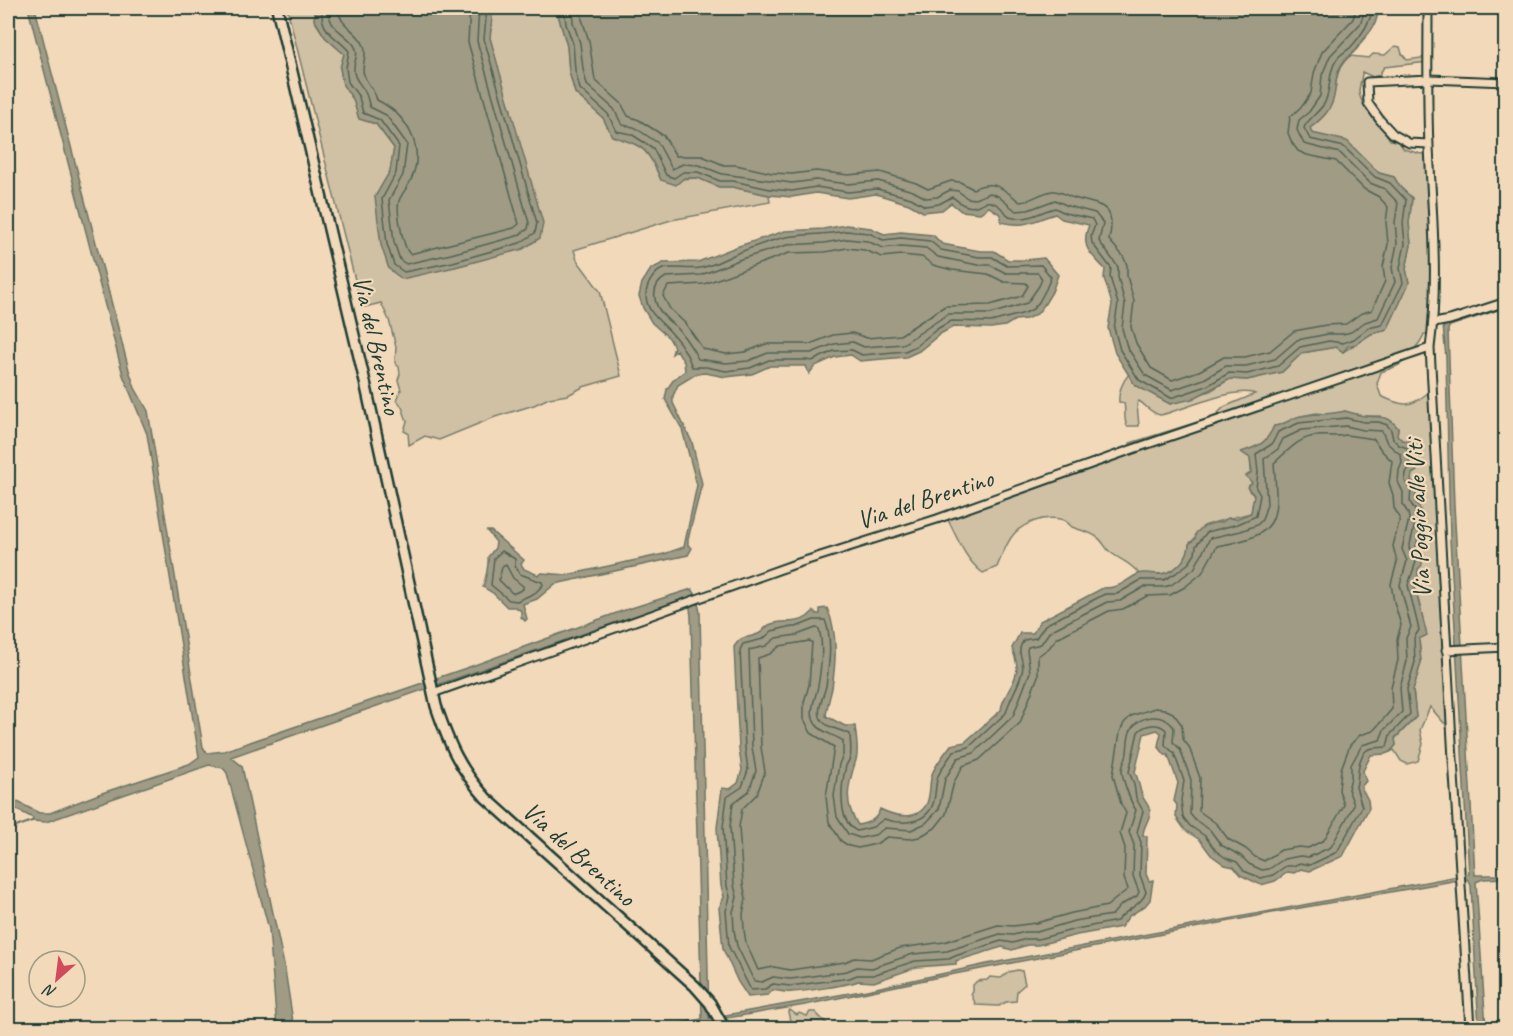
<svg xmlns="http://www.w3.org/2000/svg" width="1513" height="1036" font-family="Caveat,sans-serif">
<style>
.green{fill:#d0c0a4;stroke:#787e6c;stroke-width:1.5}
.water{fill:#9f9b85;stroke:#6c7565;stroke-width:1.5}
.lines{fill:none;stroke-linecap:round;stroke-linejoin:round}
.shore{stroke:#526354;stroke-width:1.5}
.stream{stroke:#6c7565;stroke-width:2}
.street-casing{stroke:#1f3d34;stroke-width:11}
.secondary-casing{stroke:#1f3d34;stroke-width:14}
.street{stroke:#f2d9ba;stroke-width:7}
.secondary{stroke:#f2d9ba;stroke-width:9}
.labels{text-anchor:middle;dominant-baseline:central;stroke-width:4.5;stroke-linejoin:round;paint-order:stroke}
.street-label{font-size:26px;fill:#1f3d34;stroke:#f2d9ba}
</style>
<rect width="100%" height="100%" fill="#f2d9ba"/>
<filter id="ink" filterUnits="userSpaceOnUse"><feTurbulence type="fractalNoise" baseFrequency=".0167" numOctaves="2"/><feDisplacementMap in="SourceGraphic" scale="12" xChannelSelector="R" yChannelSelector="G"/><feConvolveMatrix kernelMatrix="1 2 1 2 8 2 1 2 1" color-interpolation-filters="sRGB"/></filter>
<g filter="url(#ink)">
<!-- green -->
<path class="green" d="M287 8H316L314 20 325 37 344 54 340 68 343 85 353 99 359 119 376 124 394 148 390 171 375 197 455 267 488 258 511 109 505 94 490 38 493 8H560L557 11 567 46 569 71 575 93 603 118 612 136C645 147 646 146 661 180L698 178 719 187H732L769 195 770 202 671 220 574 250 577 260 600 291 621 376 583 387 568 395 549 398 534 405 495 417 439 440 425 436 409 445 408 433 404 431 407 421 402 407 397 400 401 390 398 380 400 374 399 367 395 363 396 347 389 320 381 303 365 307 361 304Z
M1395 46 1400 47 1402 54 1407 60 1428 57V62L1384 67 1379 75 1373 77 1362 72C1362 79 1359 86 1359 92 1360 106 1383 126 1390 140L1398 141 1404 149 1421 154 1429 152 1432 334H1424C1421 344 1412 349 1410 358L1397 366 1381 372 1377 384 1381 396C1407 409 1411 406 1433 389L1451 724 1444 723 1430 707 1420 730 1423 744 1418 761 1407 764 1401 761 1394 750 1390 752 1396 745 1395 739 1416 717 1413 690 1421 663 1419 639 1423 618 1414 583 1415 549 1422 520 1415 501 1417 484 1411 481C1412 467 1407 445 1397 435L1398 428 1380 416H1364L1345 411 1334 415 1316 413 1297 417 1283 425 1274 426C1266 444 1259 446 1242 452L1250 458 1252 483 1249 491 1254 495 1251 513C1243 515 1216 521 1211 524 1203 529 1196 538 1189 544 1189 557 1178 569 1165 573 1158 575 1147 573 1139 574 1132 563 1120 560 1110 552 1105 548 1103 541 1098 538 1090 531 1081 531 1072 527 1069 525 1068 522 1065 521 1059 517 1049 518 1042 519 1012 526 1008 541 997 567L983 573C965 560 956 535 946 516L1132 449 1130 443 1214 417 1224 407 1255 394C1238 385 1180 411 1160 415 1149 412 1147 406 1139 401L1137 404 1139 426H1127C1123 418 1126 411 1124 403L1119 402C1118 393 1122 382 1129 374L1135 385 1170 404 1210 391 1230 379 1247 380 1282 372 1302 353 1336 347 1343 352 1371 334 1387 330 1409 283 1406 269 1411 245 1409 223 1412 198 1400 187 1394 177 1379 173 1368 163 1312 133 1310 128C1319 121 1330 110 1333 99 1338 80 1334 70 1350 56L1369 58 1373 54 1385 55Z
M1017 970 1022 971 1025 984 1017 991 1016 1001 1006 1002 999 1006 976 1005 971 994 973 992V985L977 981 987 980 990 977 1001 978 1009 972Z
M790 1010 797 1015 799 1013 807 1016 810 1012H815L827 1024 826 1027 788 1028 791 1025 788 1012Z"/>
<!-- water -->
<path class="water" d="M28 8H35L129 370 135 388 148 411 203 747 207 753 224 751 472 666 622 611 692 589 696 595 700 612 709 1018 867 990 987 964 1469 874 1450 540 1446 358 1443 325 1505 305V307L1498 310 1450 326 1448 329 1454 505 1475 875H1505V878L1483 879 1476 882 1486 1028H1479L1471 886 1469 880 1464 879 1272 913 939 977 805 1005 721 1019 712 1023 711 1028H702V1026L698 1024 678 1028H655L702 1019 691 617 689 599 686 598 231 757 242 766 285 970 294 1028H277L269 929 227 773 223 768 209 765 46 822 32 821 33 818 8 805V797L39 813H50L99 794 189 764 199 757 147 434 123 375Z
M316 8H493L490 38 543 223 540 238 523 249 455 267 402 279 389 269 381 245 375 197 390 171 394 148 376 124 359 119 353 99 343 85 340 68 344 54 325 37 314 19Z
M560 8H1379C1376 24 1374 28 1363 40 1360 43 1359 48 1355 51 1351 55 1345 59 1342 64 1334 75 1337 88 1333 100 1330 112 1319 121 1310 128L1312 133 1347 141 1379 173 1394 177 1400 187 1412 198 1409 223 1411 245 1406 269 1409 283 1387 330 1371 334 1356 344 1348 346 1343 352 1336 347 1302 353 1282 372 1247 380 1230 379 1192 399 1170 404 1135 385 1115 353 1108 328 1112 304 1104 278 1105 269C1090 253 1080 247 1089 225L1062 219 1055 214C1032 221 1026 228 1001 222V215L989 207 980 213 961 211 951 203 942 210 923 212 909 204 876 194 848 198 816 193 792 197 769 195 732 187H719L698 178H684L676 185 661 180C646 146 645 147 612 136L603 118 575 93 569 71 567 46 557 11Z
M846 225 871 228 884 234 901 232 933 235 942 244 980 251H994L1008 260H1024L1044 258 1058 275 1052 292 1044 305 1037 314 1026 319 1015 320 1005 326 991 328 953 327 940 334 919 351 906 357 860 361 851 355 835 357 815 366 809 374 806 366H770L752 374 726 377 705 373 696 374 678 385 673 396V403L692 442 702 484 688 539V545L692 548 688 555 555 584 537 599 523 604 527 619 525 621 521 617V611L515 607H507L493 593 483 587C486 577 489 567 488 557L495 548 496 542 487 531H491L524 560 521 564 524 569 538 575 542 573 567 575 664 554 684 547 697 485 682 429 665 399 667 389 674 379 685 371 684 362 677 350 672 354 674 347 669 338 652 323 643 308 639 296 642 283 651 269 663 263 698 262 736 247 785 231 823 229Z
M1345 411C1352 413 1359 416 1366 416 1382 418 1387 414 1398 428L1397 435 1402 440 1412 441 1417 471 1412 474 1411 481 1417 484 1415 501C1428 515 1419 533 1415 549L1421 553 1422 565 1418 569V579L1414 584 1427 635 1419 639 1421 663 1413 690 1416 717 1395 738 1396 745 1390 752 1385 754 1371 755 1363 771 1366 781 1361 787 1368 800 1369 808 1343 856 1310 871 1301 869 1294 873 1288 872 1275 881 1261 885 1240 875 1234 867 1225 865 1211 855 1200 840 1185 830 1176 817 1177 805 1174 801 1178 783 1168 755H1165L1158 746 1161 733 1157 730 1144 734 1135 772C1139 780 1139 788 1142 795 1144 802 1150 804 1150 813 1149 821 1143 827 1143 835L1147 837 1146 874 1149 881 1153 880 1150 900 1145 906 1129 916 1121 927 1077 935 1038 945H1027L1012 950 1002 947 956 961V964L917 967 874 982 858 981C853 984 802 992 792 992 786 993 780 991 773 990L768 995 748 997 738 982 723 949 719 908 724 897 721 886 717 828 722 788 730 789 738 783 742 770 739 749 734 647C743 633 746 640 758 634 762 633 765 627 769 625 781 619 796 625 807 617 810 615 811 613 814 611L817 614H820V609L827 608C838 633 836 661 832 688 830 697 827 706 826 716L845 726H855C856 736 859 751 856 760 848 784 843 803 858 825 868 823 877 820 880 809 894 816 918 822 927 803 931 794 929 783 932 774 936 764 944 754 951 745L965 742 1001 710C1002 696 1017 683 1017 668 1017 662 1014 654 1012 648L1020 633H1033L1040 621 1103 588C1121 588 1124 581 1138 574 1146 571 1155 575 1162 574 1176 572 1189 557 1189 544L1195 539 1196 533 1204 526 1213 523 1222 522 1228 518 1236 519 1251 513 1254 495 1247 487 1252 483 1246 476 1252 472 1250 458 1241 452C1259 446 1266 444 1274 426 1285 425 1291 418 1301 416 1316 413 1331 415 1345 411Z"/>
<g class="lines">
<!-- shore -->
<path class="shore" d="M322 8C320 33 335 35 349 51L346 68 348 82 359 97 363 113 380 120 399 146 396 173 382 199 387 244 394 265 404 272 453 262 520 243 535 233 537 223 484 39 487 8
M329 8C328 30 343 30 354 45 360 54 354 60 354 68 353 80 362 84 366 94 368 98 368 103 370 107L386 115 407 144 403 175 389 200 394 242 400 260 406 264 451 254 517 236 528 229 529 223 477 41 479 8
M339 8C338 25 354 28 362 42 370 53 360 64 364 75 367 84 374 89 377 100 407 115 426 147 411 180 408 187 401 194 399 201 396 210 403 248 410 254L514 228 519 224 468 42 470 8
M564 8 566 24 573 44 575 70 580 89 608 114 616 131 631 134 653 148 666 175 674 178 683 172H698L720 181H733L770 189 792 191 816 187 848 192 877 189 911 198 925 206 939 204 952 197C956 199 959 203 964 205 981 212 982 194 999 206 1004 210 1006 212 1009 217 1026 222 1039 212 1055 208L1065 213 1092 219 1095 225 1091 236 1092 243 1111 268 1110 277 1118 304 1114 328 1120 350 1139 380 1171 398 1207 386 1229 373 1247 374 1278 366 1300 347 1329 341 1343 343 1354 339 1368 328 1382 325 1403 283 1400 268 1405 244 1403 223 1406 200 1390 183 1375 177 1344 147 1310 139 1304 128C1306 121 1319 112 1324 104 1332 90 1327 73 1337 59 1340 54 1347 51 1351 47 1362 35 1370 23 1373 8
M572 8 573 22 580 43 583 69 587 85 614 109 622 125 634 127 658 143 672 169 683 164 699 165 722 174 792 183 816 180 848 184 878 181 913 191 926 198 937 197 950 190 958 191 967 198 975 199 990 193 998 196 1016 211 1028 210 1055 200 1068 206 1095 213 1103 223 1099 241 1118 267V277L1125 304 1122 328 1127 347 1145 375 1172 390 1204 379 1226 366H1246L1275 359 1297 340 1328 334H1343L1351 332 1365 322 1378 318 1395 282 1392 268 1397 244 1395 222 1398 203 1385 189 1370 183 1340 153 1304 144 1297 130 1299 120 1309 112 1320 96 1322 75 1330 56 1360 24 1366 8
M581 8 582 19 589 41 595 80 621 103 628 116 639 120 664 136 676 156H702L724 165H736L772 173 792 174 816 171 848 175 880 172 916 183 928 189 951 181 960 182 973 189C994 179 1003 188 1020 202 1031 201 1040 193 1052 191 1061 190 1066 196 1074 198 1102 206 1117 204 1109 240L1123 256 1127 265V276L1134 301 1131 327 1136 343 1151 368 1172 380 1199 371 1224 357H1245L1270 351 1294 331 1326 325 1346 324 1360 314 1372 310 1385 281 1383 267 1388 244 1386 222 1388 207 1379 197 1364 189 1336 161 1307 155 1298 151 1292 143 1288 133 1290 117 1303 105 1311 93 1314 73 1322 52 1353 19 1356 8
M846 231 869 233 883 240 901 238 930 241 941 250 979 257H992L1007 266 1041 265 1051 277 1046 289 1039 302 1033 309 1025 313 991 322 951 321 937 329 916 346 905 351 862 355 852 350 834 351 812 361 806 360H769L750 368 726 371 706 367H692C688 355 682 345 674 336 664 323 646 314 646 295 646 285 654 272 663 269 674 266 688 270 700 268 713 266 726 258 738 253 753 247 771 240 786 237 806 234 826 235 846 231Z
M847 239 867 241 883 248 901 246 926 248 938 257 978 265H990L1006 273H1038L1042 279 1039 286 1027 303 990 314H948L903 344 864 347 853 342 834 344 811 353H768L748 361 726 363 698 359C693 349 686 339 679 330 675 325 669 322 665 317 653 305 649 286 666 277L701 275 741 259 787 245 824 243Z
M847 248 864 250 882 257 901 255 922 257 933 265 952 270 988 274 1004 282 1026 283 1028 286 1022 296 990 305 945 306 900 335 867 338 852 333 833 335 810 344H766L745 352 726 354 703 349 685 323 670 309 663 296 668 286 704 284 789 253 825 252Z
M1346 418 1364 422H1379L1387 425 1391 430 1393 439 1399 445 1407 448 1410 466 1406 473 1405 481 1411 489 1410 502 1415 510 1416 519 1409 549 1415 557 1416 562 1408 585 1419 630 1414 638 1415 662 1407 689 1410 714 1390 735 1387 747C1381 748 1372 747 1367 750 1356 759 1359 777 1356 787L1362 807 1337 852 1310 865 1300 863 1293 866H1286L1273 875 1261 878 1244 871 1237 862 1226 858 1216 851 1205 836 1190 826 1183 817 1181 800 1184 781 1174 753 1165 745 1166 730C1159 722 1145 724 1138 732L1129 772 1134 784 1136 798 1143 811 1137 832 1141 842 1140 875 1146 892C1143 904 1125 910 1117 921L1076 929 1038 939H1026L1013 943 1001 941 955 956 949 959 915 961 873 975H857L850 978 790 986 773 984 765 989 751 990 729 947 726 911 730 897 727 886 723 827 727 797 742 787 748 770 745 748 740 650 743 644 763 639 772 631 788 627H796L814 620H825C833 640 829 665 826 686 824 695 816 710 821 719 826 728 842 730 850 734 850 741 852 751 850 758 849 761 847 763 846 766 841 784 837 822 857 831L873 827 884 819C901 825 926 824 933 804 936 795 935 785 938 776 942 767 948 759 954 751L969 747 1006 713C1009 699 1019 686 1022 672 1026 659 1014 654 1024 640L1036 638 1045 625 1105 594H1117L1141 580H1164L1176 573 1189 563 1195 554 1196 546 1207 532 1238 524 1256 516 1260 495 1256 488 1258 472 1256 454 1272 444 1278 432 1299 423Z
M1346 426 1363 430 1382 431 1387 443 1401 455 1402 463 1399 470 1398 482 1403 492V505L1408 513 1409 519 1402 549 1407 561 1400 585 1411 627 1406 638 1407 661 1400 688 1402 712 1384 730 1380 740 1362 745 1351 765V778L1348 789 1354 805 1331 847 1309 857 1300 856 1284 859 1269 869 1262 870 1249 864 1241 856 1221 845 1210 830 1195 820 1190 814 1191 780 1180 749 1173 742 1174 728C1165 712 1139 714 1131 730 1127 737 1128 745 1127 753 1126 759 1122 765 1122 771 1122 778 1131 804 1136 810L1129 832 1134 845 1133 876 1139 892 1137 896 1121 905 1112 915 1074 921 1037 932H1025L1013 935 1000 934 947 951 913 954 872 968 857 967 847 971 799 978 790 979 773 977 762 982 754 981 737 946 734 930 733 912 737 897 734 885 730 827 733 803 749 791 756 771 752 747 749 650 766 646 776 638 797 635 816 628 819 629C824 647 821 668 818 686 816 697 808 712 815 723 821 733 835 735 843 741V755L839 764 834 796 837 817 848 834 860 838 875 835 885 828 911 830 926 823 939 809 945 779 958 758 974 753 1013 716 1030 672 1027 650 1028 647 1041 644 1050 631 1107 602 1120 601 1144 587H1164L1171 585 1194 569 1210 538 1241 531 1257 525 1262 520 1267 504 1264 459 1278 449 1283 439 1302 430Z
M1346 435 1374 439 1381 450 1392 461 1389 483 1393 495 1394 508 1400 518 1393 546 1397 562 1391 584 1394 602 1401 625 1397 639 1398 660 1391 687 1392 709 1373 731 1360 735 1350 745 1341 769 1339 790 1344 805 1324 840 1308 848 1299 847 1281 850 1264 861 1255 857 1246 849 1228 839 1217 824 1199 811 1200 778 1189 747 1183 739 1182 725 1173 713 1164 709 1155 708 1131 716 1124 723 1120 732 1113 775 1121 804 1126 813 1120 833 1125 848 1124 878 1128 889 1107 906 1072 913 1036 923 1013 926 998 925 944 942 900 948 871 959 854 958 845 962 790 970 774 967 758 970 746 943 744 930 743 914 746 898 743 884 739 827 742 809 757 794 765 772 761 747 758 658 770 654 780 646 809 641 812 642 809 685 804 702V719L811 733 834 747 826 797 829 822 841 841 849 846 858 848 876 844 887 837 910 839 919 837 935 828 946 814 954 782 963 766 979 760 1020 723 1038 676V656L1049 648 1057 638 1109 611 1123 609 1147 596 1170 595 1185 587 1202 573 1217 546C1280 535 1279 522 1274 463 1287 452 1298 437 1317 436 1327 435 1336 437 1346 435Z
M502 551 515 559V566L520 574 542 582 543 585 535 593 517 601 509 600 491 585 494 558Z
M506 565 513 578 523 586V589L515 593H512L499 580 502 567Z"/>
<!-- stream -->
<path class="stream" d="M8 830 32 821"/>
<defs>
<path id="street" d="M1428 8C1428 53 1427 100 1429 146 1432 213 1439 280 1430 348L1453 759 1470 1028
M1429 144 1409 143 1393 134 1380 120 1368 103 1367 82 1429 79 1506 82
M1434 323 1450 320 1506 302
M1446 650 1506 647
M433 693 795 564 937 519 1133 449 1430 348"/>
<path id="secondary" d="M277 8 365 382 436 706C449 744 459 768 486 798L695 986 710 1003 724 1028"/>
</defs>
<!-- street casing -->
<use href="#street" class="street-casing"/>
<!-- secondary casing -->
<use href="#secondary" class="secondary-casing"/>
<!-- street -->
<use href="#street" class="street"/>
<!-- secondary -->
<use href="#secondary" class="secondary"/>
</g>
</g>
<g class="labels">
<!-- street labels -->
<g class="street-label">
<text transform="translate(377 345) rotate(77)">Via del Brentino</text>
<text transform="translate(925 499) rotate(-18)">Via del Brentino</text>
<text transform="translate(1418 519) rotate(-93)">Via Poggio alle Viti</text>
<text transform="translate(579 854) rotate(42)">Via del Brentino</text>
</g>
</g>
<!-- margin -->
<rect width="1513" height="1036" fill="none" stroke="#f2d9ba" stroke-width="30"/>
<rect x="15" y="15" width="1483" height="1006" fill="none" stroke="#1f3d34" stroke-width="2" filter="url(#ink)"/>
<!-- north arrow -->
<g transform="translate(57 979) rotate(208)"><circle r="28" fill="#f2d9ba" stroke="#9e9b84" stroke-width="1.5"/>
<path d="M0-4.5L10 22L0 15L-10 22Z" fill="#d1495b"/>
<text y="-9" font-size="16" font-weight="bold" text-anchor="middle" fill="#1f3d34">N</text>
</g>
</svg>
